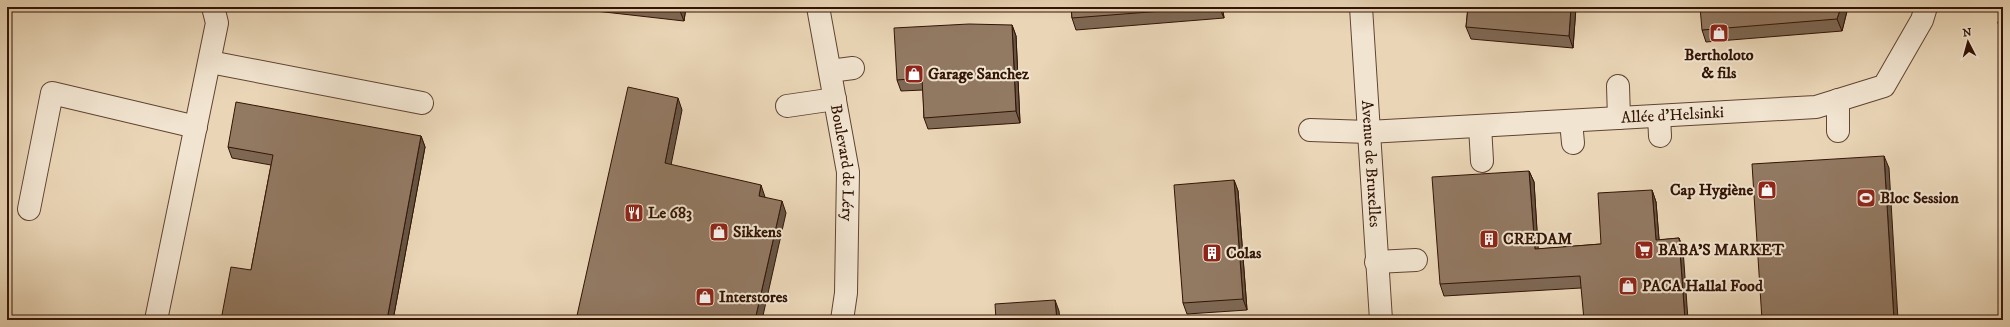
<svg xmlns="http://www.w3.org/2000/svg" width="2010" height="327" font-family="'IM FELL DW Pica',serif">
<style>
.lines{fill:none;stroke-linecap:round;stroke-linejoin:round}
.minor-casing{stroke:#604432;stroke-width:24}
.minor{stroke:#f1e4d0;stroke-width:22}
.wall{fill:#7e6854;stroke:#321405}
.shaded-wall{fill:#665545;stroke:#321405}
.building{fill:#927962;stroke:#321405}
.labels{text-anchor:middle;dominant-baseline:central;stroke-width:4;stroke-linejoin:round;paint-order:stroke}
.poi-label{font-size:16px;font-weight:bold;fill:#321405;stroke:#f1e4d0;text-anchor:start}
.street-label{font-size:16px;fill:#321405;stroke:#f1e4d0}
</style>
<rect width="100%" height="100%" fill="#ead6b7"/>
<filter id="stains"><feTurbulence type="fractalNoise" baseFrequency=".005" numOctaves="4"/><feColorMatrix values="0 0 0 0 .2 0 0 0 0 .09 0 0 0 0 .02 0 0 0 .5 -.17"/></filter>
<radialGradient id="worn" r=".72"><stop offset=".6" stop-color="#630" stop-opacity="0"/><stop offset="1" stop-color="#630" stop-opacity=".3"/></radialGradient>
<g class="lines">
<defs>
<g id="minor">
<path id="s1" d="M818 7 848 172 846 293 842 320"/>
<path id="s2" d="M1361 7 1381 320"/>
<path d="M210 62 422 103"/>
<path d="M830 71 853 68"/>
<path d="M1618 86 1619 118"/>
<path d="M787 106 835 99"/>
<path d="M1659 116 1660 136"/>
<path d="M1571 121 1573 143"/>
<path d="M1480 126 1482 161"/>
<path id="s3" d="M1310 130 1368 132 1816 107 1884 86 1922 20 1926 7"/>
<path d="M1838 131V100"/>
<path d="M29 209 52 93 196 127"/>
<path d="M1376 262 1416 260"/>
<path d="M156 320 217 23 213 7"/>
</g>
</defs>
<!-- minor casing -->
<use href="#minor" class="minor-casing"/>
<!-- minor -->
<use href="#minor" class="minor"/>
</g>
<!-- wall -->
<path class="wall" d="M560 7H686L684 21Z
M1071 7H1283L1223 11 1224 18 1076 30 1072 18Z
M1468 7H1576L1573 48 1471 39 1466 27Z
M1848 7 1842 31 1706 42 1702 30Z
M2003 7V29L2000 28 1998 23Z
M1012 25 1016 36 1020 123 928 129 924 118 923 90 901 91 897 80Z
M421 136 425 147 393 320H221L251 270 271 165 232 158 228 147Z
M1529 171 1534 182 1538 249 1601 244 1652 190 1656 202 1659 240 1679 238 1683 249 1581 288 1444 296 1440 284Z
M1234 180 1238 191 1247 310 1187 314 1183 303Z"/>
<!-- shaded-wall -->
<path class="shaded-wall" d="M681 7H686L684 21 680 11Z
M1219 7H1222L1223 11 1224 18Z
M1571 7H1576L1573 48 1569 36Z
M1841 7H1848L1842 31 1837 19Z
M1012 25 1016 36 1020 123 1016 111Z
M678 98 682 110 669 175 665 163Z
M421 136 425 147 393 320H387Z
M1884 156 1889 168 1898 320H1894Z
M1529 171 1534 182 1539 261 1535 249Z
M1234 180 1238 191 1247 310 1243 299Z
M761 185 765 197 763 208 759 196Z
M1652 190 1656 202 1660 251 1656 240Z
M782 201 786 213 762 320H755Z
M1679 238 1683 249 1688 320H1685Z
M1055 300 1059 311 1060 320H1057Z"/>
<!-- building -->
<path class="building" d="M649 7H681L680 11Z
M1071 7H1214L1072 18Z
M1468 7H1571L1569 36 1466 27Z
M1700 7H1841L1837 19 1702 30Z
M2002 7H2003V24L1998 23Z
M969 24 1012 25 1016 111 924 118 922 78 897 80 894 28Z
M628 87 678 98 665 163 761 185 759 196 782 201 755 320H576Z
M236 102 421 136 387 320H221L231 267 251 270 273 155 228 147Z
M1884 156 1894 320H1762L1752 164Z
M1529 171 1535 249 1601 244 1598 193 1652 190 1656 240 1679 238 1685 320H1584L1580 276 1440 284 1432 177Z
M1234 180 1243 299 1183 303 1174 185Z
M1055 300 1057 320H996L995 304Z"/>
<!-- icons -->
<defs>
<symbol id="shop-square" viewBox="-11 -11 22 22"><rect x="-9" y="-9" width="18" height="18" rx="4" fill="#8f2418" stroke="#f1e4d0"/><path d="M-5-2.5h2.3a2.7 3.5 0 0 1 5.4 0H5L5.5 6h-11ZM-1.5-2.5h3a1.5 2.3 0 0 0-3 0Z" fill="#fff"/></symbol>
<symbol id="stadium-square" viewBox="-11 -11 22 22"><rect x="-9" y="-9" width="18" height="18" rx="4" fill="#8f2418" stroke="#f1e4d0"/><path d="M0-5a6.5 5 0 1 0 0 10a6.5 5 0 1 0 0-10ZM-3.5-1.8h7v3.6h-7Z" fill="#fff"/></symbol>
<symbol id="restaurant-square" viewBox="-11 -11 22 22"><rect x="-9" y="-9" width="18" height="18" rx="4" fill="#8f2418" stroke="#f1e4d0"/><path d="M-5-6h1v4h1v-4h1v4h1v-4h1v5L-1.5 .5V6h-2V.5L-5-1ZM5-6V6H3V1.5H1.5Q1.5-4 5-6Z" fill="#fff"/></symbol>
<symbol id="building-square" viewBox="-11 -11 22 22"><rect x="-9" y="-9" width="18" height="18" rx="4" fill="#8f2418" stroke="#f1e4d0"/><path d="M-4-6H4V6H1V3H-1V6H-4ZM-2.5-4.3h1.7v1.8h-1.7ZM.8-4.3h1.7v1.8H.8ZM-2.5-1h1.7V.8h-1.7ZM.8-1h1.7V.8H.8Z" fill="#fff"/></symbol>
<symbol id="supermarket-square" viewBox="-11 -11 22 22"><rect x="-9" y="-9" width="18" height="18" rx="4" fill="#8f2418" stroke="#f1e4d0"/><path d="M-6-5.5h2.5l.6 2H6L4.5 2H-2.5L-4.4-4H-6ZM-1.5 3.2a1.3 1.3 0 1 0 .1 0ZM3 3.2a1.3 1.3 0 1 0 .1 0Z" fill="#fff"/></symbol>
</defs>
<g fill-rule="evenodd">
<use href="#shop-square" x="1708" y="22" width="22" height="22"/>
<use href="#shop-square" x="903" y="63" width="22" height="22"/>
<use href="#shop-square" x="1756" y="179" width="22" height="22"/>
<use href="#stadium-square" x="1855" y="187" width="22" height="22"/>
<use href="#restaurant-square" x="623" y="202" width="22" height="22"/>
<use href="#shop-square" x="708" y="221" width="22" height="22"/>
<use href="#building-square" x="1478" y="228" width="22" height="22"/>
<use href="#supermarket-square" x="1633" y="239" width="22" height="22"/>
<use href="#building-square" x="1201" y="242" width="22" height="22"/>
<use href="#shop-square" x="1617" y="275" width="22" height="22"/>
<use href="#shop-square" x="694" y="286" width="22" height="22"/>
</g>
<g class="labels">
<!-- poi labels -->
<g class="poi-label">
<text x="1719" y="55" text-anchor="middle">Bertholoto<tspan x="1719" dy="18">&amp; fils</tspan></text>
<text x="928" y="74">Garage Sanchez</text>
<text x="1753" y="190" text-anchor="end">Cap Hygiène</text>
<text x="1880" y="198">Bloc Session</text>
<text x="648" y="213">Le 683</text>
<text x="733" y="232">Sikkens</text>
<text x="1503" y="239">CREDAM</text>
<text x="1658" y="250">BABA'S MARKET</text>
<text x="1226" y="253">Colas</text>
<text x="1642" y="286">PACA Hallal Food</text>
<text x="719" y="297">Interstores</text>
</g>
<!-- street labels -->
<g class="street-label">
<text stroke="none"><textPath href="#s3" startOffset="363">Allée d'Helsinki</textPath></text>
<text stroke="none"><textPath href="#s1" startOffset="158">Boulevard de Léry</textPath></text>
<text stroke="none"><textPath href="#s2" startOffset="157">Avenue de Bruxelles</textPath></text>
</g>
</g>
<!-- margin -->
<rect width="2010" height="327" fill="none" stroke="#ead6b7" stroke-width="24"/>
<rect x="8" y="8" width="1994" height="311" fill="none" stroke="#321405" stroke-width="2"/>
<rect x="12" y="12" width="1986" height="303" fill="none" stroke="#321405"/>
<!-- north arrow -->
<g transform="translate(1968 42) rotate(354)" stroke="#f1e4d0" stroke-width="3" paint-order="stroke">
<path d="M0-3L7 15L0 10L-7 15Z" fill="#321405"/>
<text y="-6" font-size="11" font-weight="bold" text-anchor="middle" fill="#321405">N</text>
</g>
<rect width="100%" height="100%" filter="url(#stains)"/>
<rect width="100%" height="100%" fill="url(#worn)"/>
</svg>
